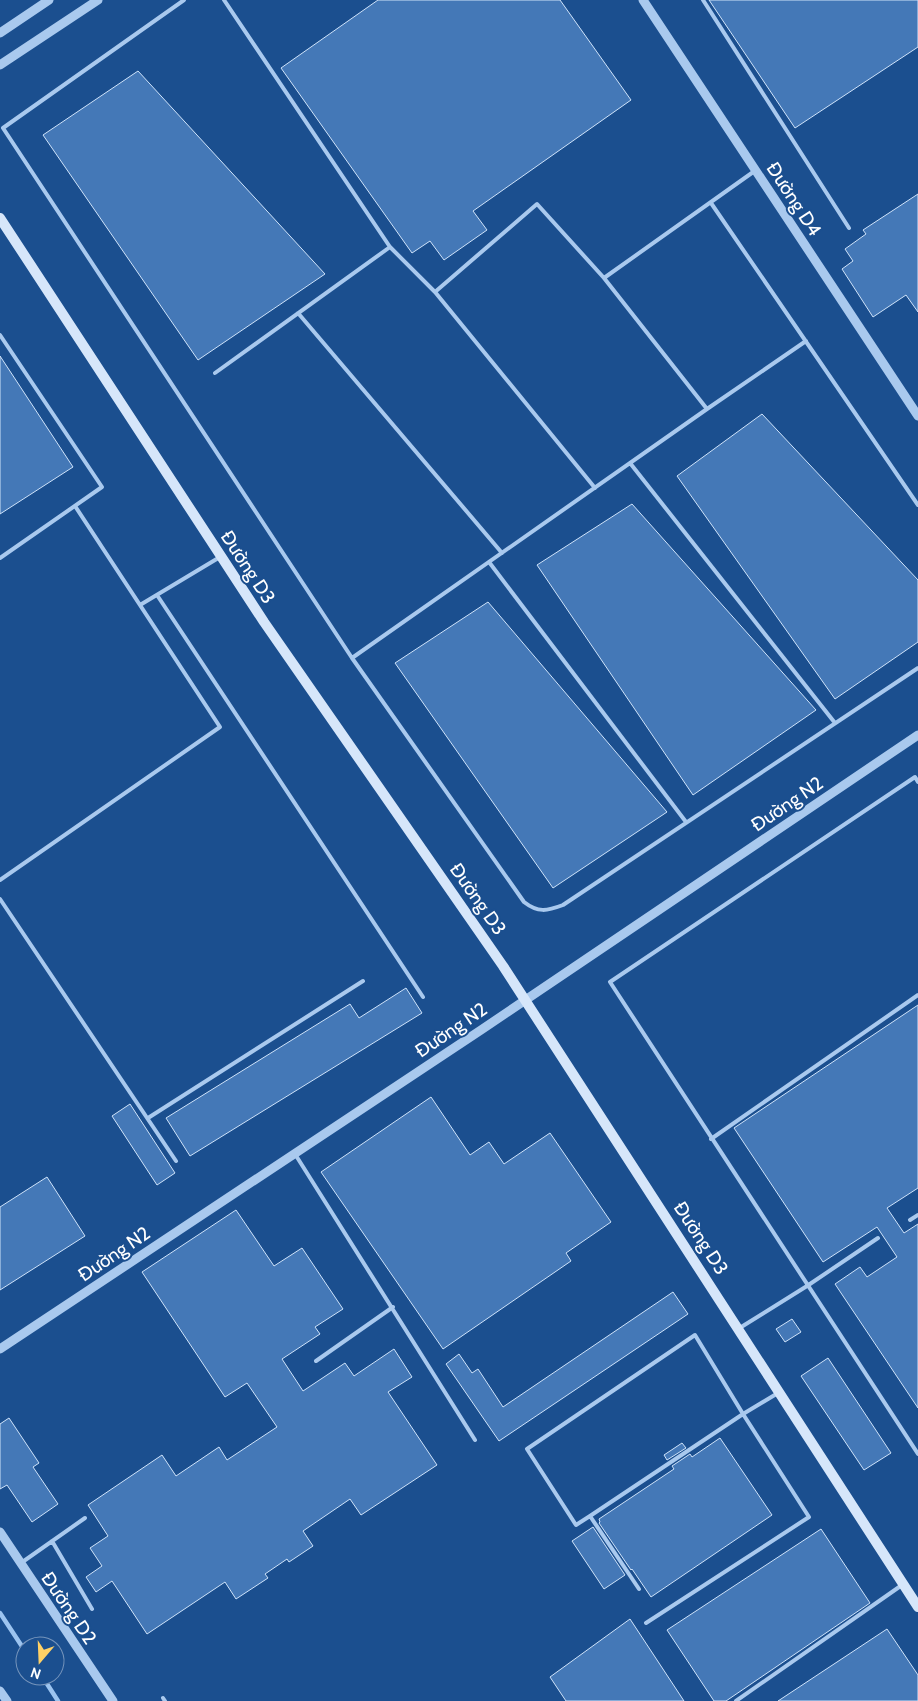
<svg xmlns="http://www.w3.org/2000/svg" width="918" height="1701" font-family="Cabin,sans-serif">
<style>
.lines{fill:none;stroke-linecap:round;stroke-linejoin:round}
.stream{stroke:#9cc4f0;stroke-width:4.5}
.building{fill:#4478b7;stroke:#cfe3fa}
.service{stroke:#a9c9ee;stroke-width:4}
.tertiary{stroke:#a9c9ee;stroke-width:9}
.secondary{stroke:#d6e6fa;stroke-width:10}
.labels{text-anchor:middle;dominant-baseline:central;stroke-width:4;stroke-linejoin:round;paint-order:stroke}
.street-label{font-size:19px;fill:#fff;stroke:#1b4f8f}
</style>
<rect width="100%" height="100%" fill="#1b4f8f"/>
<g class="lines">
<!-- stream -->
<path class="stream" d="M0 1613 25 1651
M42 1676 58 1701"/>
</g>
<!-- building -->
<path class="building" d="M378 0H560L631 100 473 211 487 230 444 260 430 241 412 253 281 68Z
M709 0H918V47L795 128Z
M138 71 325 274 198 360 43 135Z
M918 194V312L906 295 873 317 842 269 853 261 845 249 866 234 863 230Z
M0 356 73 467 0 514Z
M762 414 918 580V642L835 699 677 476Z
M632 504 816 710 693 795 537 565Z
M488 602 667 812 553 888 395 663Z
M406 988 422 1013 190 1156 166 1118 350 1004 359 1018Z
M918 1005V1188L887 1208 904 1233 918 1224V1408L835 1284 860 1267 867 1277 897 1257 877 1227 823 1262 734 1128Z
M431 1097 470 1155 489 1142 504 1164 550 1133 611 1222 566 1253 571 1261 443 1349 321 1172Z
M130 1104 175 1173 157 1185 112 1116Z
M47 1177 85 1236 0 1290V1207Z
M236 1210 274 1266 302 1248 343 1309 315 1327 320 1334 282 1359 303 1391 345 1363 354 1376 394 1349 412 1377 388 1392 437 1465 361 1515 350 1499 303 1531 313 1546 289 1562 287 1559 265 1574 268 1578 236 1599 225 1582 147 1634 112 1581 96 1592 86 1577 102 1566 90 1548 108 1536 88 1505 162 1455 176 1476 219 1447 227 1460 277 1427 247 1383 225 1397 142 1272Z
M673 1292 688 1314 499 1441 446 1364 459 1354 472 1373 478 1369 503 1407Z
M792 1319 801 1332 785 1342 776 1329Z
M828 1358 891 1453 864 1470 801 1376Z
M9 1418 39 1463 33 1467 58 1504 32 1522 7 1485 0 1489V1424Z
M720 1438 772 1515 651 1597 632 1569 631 1570 599 1523 600 1522 599 1519 674 1469 672 1466 690 1454 692 1457Z
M682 1443 686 1448 667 1460 664 1455Z
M593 1527 625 1575 604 1589 572 1541Z
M821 1529 870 1603 726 1701H714L667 1630Z
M630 1619 684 1701H566L550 1677Z
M887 1629 918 1675V1701H778Z"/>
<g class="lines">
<!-- service -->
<path class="service" d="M184 0 3 128 352 658
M224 0 390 247 435 292
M703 0 849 228
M756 170 604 278 707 409 352 658 524 902C538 913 547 911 563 905L918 668
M711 203 918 505
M298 313 502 553
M0 335 102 487 0 558
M215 373 390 247
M707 409 806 341
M630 463 835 723
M595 488 435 292 537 204 604 278
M489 562 686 822
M157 595 423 997
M140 605 220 557
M918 782 915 777 610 982 918 1454
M0 880 220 727 75 506
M0 899 176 1161
M148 1118 363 981
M711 1139 918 995
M295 1154 475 1440
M910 1220 918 1215
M738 1329 807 1286 878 1238
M316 1361 393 1307
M590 1516 639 1589
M52 1541 92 1609
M21 1563 85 1518
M646 1623 809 1517 743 1414 695 1335 527 1449 576 1525 590 1516 743 1414 778 1393
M163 1698 165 1701
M736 1701 902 1585"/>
<!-- tertiary -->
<path class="tertiary" d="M643 0 918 416
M0 33 49 0
M0 65 98 0
M0 1349 481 1030 918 735
M0 1532 113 1701
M0 1691 7 1701"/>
<!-- secondary -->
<path class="secondary" d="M0 218 264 622 503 966 918 1607"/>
</g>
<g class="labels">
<!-- street labels -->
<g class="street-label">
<text transform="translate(794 199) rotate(57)">Đường D4</text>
<text transform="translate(248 567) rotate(57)">Đường D3</text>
<text transform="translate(787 804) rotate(-34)">Đường N2</text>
<text transform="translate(478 899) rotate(55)">Đường D3</text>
<text transform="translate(451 1030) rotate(-34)">Đường N2</text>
<text transform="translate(701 1238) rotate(57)">Đường D3</text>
<text transform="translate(114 1254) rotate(-34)">Đường N2</text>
<text transform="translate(69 1608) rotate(56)">Đường D2</text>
</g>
</g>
<!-- north arrow -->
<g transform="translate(40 1661) rotate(199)"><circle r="24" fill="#1b4f8f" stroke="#7695bc"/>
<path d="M0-4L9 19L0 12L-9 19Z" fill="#ffd166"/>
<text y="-8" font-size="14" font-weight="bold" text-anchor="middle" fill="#ffffff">N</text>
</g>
</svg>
